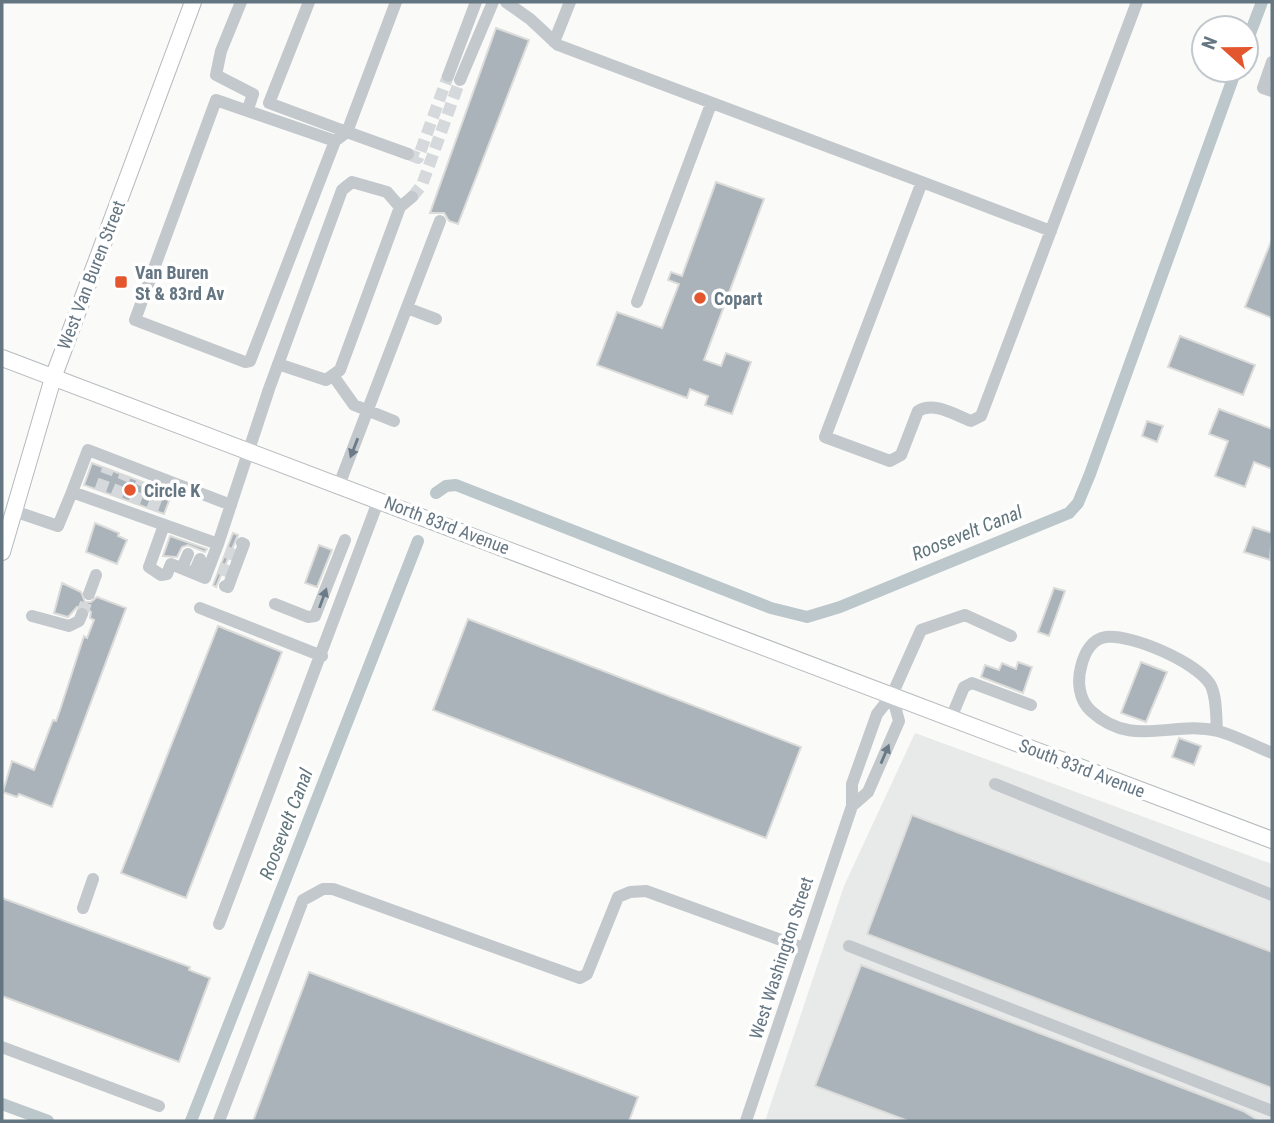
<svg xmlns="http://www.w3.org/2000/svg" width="1274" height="1123" font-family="'Roboto Condensed',sans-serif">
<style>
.built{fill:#e8e9e9}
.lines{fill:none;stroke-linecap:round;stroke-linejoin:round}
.canal{stroke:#bbc7cb;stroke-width:12}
.building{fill:#aab3b9;stroke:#dcdcda;stroke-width:2}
.minor-tunnel{stroke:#d5d9db;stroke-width:12;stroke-dasharray:12 6;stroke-linecap:butt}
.major-casing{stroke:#b5babe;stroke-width:18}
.minor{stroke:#c3c8cc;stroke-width:12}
.major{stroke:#fff;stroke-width:16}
.oneway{fill:#6a7a87}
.poi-dot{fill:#e4572e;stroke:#fff;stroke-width:2.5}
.labels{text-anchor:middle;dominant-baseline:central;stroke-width:7;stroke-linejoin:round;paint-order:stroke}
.poi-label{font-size:18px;font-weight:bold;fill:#657683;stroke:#fff;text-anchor:start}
.street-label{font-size:18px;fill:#657683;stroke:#fff}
.water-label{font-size:19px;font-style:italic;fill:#60757c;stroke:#fff}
</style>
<rect width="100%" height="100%" fill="#fafaf8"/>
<!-- built -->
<path class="built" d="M915 733 1272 864V1121H765L844 886Z"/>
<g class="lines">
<!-- canal -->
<path class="canal" d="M1246 44 1262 2
M436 493 446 486 456 485 771 608 807 617 840 607 1069 513 1078 503 1090 474 1236 70
M2 1104 48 1121
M191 1121 418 541"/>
</g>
<!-- building -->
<path class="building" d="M496 28 529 40 458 224 449 221 444 213H430Z
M716 182 764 199 704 360 721 366 726 353 751 362 732 414 705 405 708 396 690 389 687 398 597 365 617 312 662 328 679 284 668 280 671 272 682 276Z
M1272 239V318L1245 307Z
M1180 336 1255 365 1243 395 1168 367Z
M1219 409 1272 429V469L1254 462 1245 487 1215 476 1228 441 1209 434Z
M1147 421 1163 426 1157 442 1142 436Z
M92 463 172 493 164 514 84 485Z
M95 523 119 533 118 536 127 540 117 564 86 552Z
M1253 527 1272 533 1270 560 1244 552Z
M233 533 238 535 216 587 213 585Z
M170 536 207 549 205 552 188 545 182 547 177 557 163 556Z
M319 545 332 550 317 587 305 583Z
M62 583 81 592 85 602H91L97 597 126 608 52 807 19 794 17 797 3 792 12 761 34 770 53 720 56 721 60 710 84 636 87 638 94 620 90 618 91 612 85 606 77 607 68 617 54 613Z
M1054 588 1065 591 1049 636 1038 632Z
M468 619 801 747 766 838 433 710Z
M218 626 282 652 186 898 121 873Z
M1018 662 1032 667 1023 693 981 677 985 665 999 670 1002 663 1016 669Z
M1141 662 1167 672 1146 722 1121 713Z
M1179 738 1201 746 1194 765 1172 757Z
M912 815 1272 952V1088L867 934Z
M2 898 190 967 189 970 210 978 179 1062 2 996Z
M861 965 1243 1111 1259 1121H908L815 1086Z
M309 972 638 1097 629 1121H253Z"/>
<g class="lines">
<!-- minor-tunnel -->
<path class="minor-tunnel" d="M408 154 418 158 448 76
M412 197 422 185 460 80
M100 491 108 469
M116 497 125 476
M134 503 142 482
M152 510 160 489
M226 552 237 556
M219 568 230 572
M82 614 89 594"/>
<defs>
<path id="major" d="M2 358 1272 840
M2 552 53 378 193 2"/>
</defs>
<!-- major casing -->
<use href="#major" class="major-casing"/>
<!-- minor -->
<path class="minor" d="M241 2 221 51 216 75 253 94 248 109
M309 2 269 103 347 132
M396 2 347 132 408 154
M506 2 530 19 558 45 922 182
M554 42 570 2
M1272 62 1263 88 1272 91
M448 76 476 2
M460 80 493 2
M335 141 216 100 135 320 245 362 250 361 335 141 347 132
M1051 231 922 182 825 437 890 461 901 455 918 411C934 401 955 415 971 421L981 416 1137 2
M637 302 711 104
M407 308 436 319
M278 364 326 380 340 370 400 207
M334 377 354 405 394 421
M339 485 440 221
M72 492 88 450 231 505
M14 511 58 526 72 492 218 544 269 389 342 190 352 182 387 192 400 207 412 197
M164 525 149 567 161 575 167 574 171 564 205 578 218 544
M182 568 188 554
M194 573 200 559
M225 586 228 587 244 544 242 543
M89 594 96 575
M275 604 308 617 315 616 345 540
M200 608 322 656
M32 616 69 626 79 621 82 614
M951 718 964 687 972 683 1031 705
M1217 731C1216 717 1217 696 1210 684 1196 662 1132 634 1106 637 1091 639 1084 654 1081 667 1077 682 1079 700 1091 711 1132 749 1172 720 1218 731 1236 736 1255 746 1272 753
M995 784 1272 895
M852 806 868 792 899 721 892 695
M83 908 93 879
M219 924 379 499
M849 946 1272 1111
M2 1047 159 1106
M219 1121 303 900 323 889H333L580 978 587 974 618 897 630 892 646 891 803 948
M746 1121 852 806V784L877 714 892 695 921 630 965 615 1011 636"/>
<!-- major -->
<use href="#major" class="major"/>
</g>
<!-- one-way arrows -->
<defs><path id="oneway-solid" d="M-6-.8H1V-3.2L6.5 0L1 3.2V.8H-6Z" transform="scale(1.75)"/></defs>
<g class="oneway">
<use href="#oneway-solid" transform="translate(354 448) rotate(111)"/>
<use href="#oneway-solid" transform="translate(323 598) rotate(-70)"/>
<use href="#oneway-solid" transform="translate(885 754) rotate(-67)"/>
</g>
<!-- markers -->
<g class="poi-dot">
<rect x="114" y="275" width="14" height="14" rx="3.5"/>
<circle cx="700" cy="298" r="7"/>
<circle cx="130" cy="490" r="7"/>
</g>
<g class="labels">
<!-- poi labels -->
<g class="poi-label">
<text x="135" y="272">Van Buren<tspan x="135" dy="21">St &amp; 83rd Av</tspan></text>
<text x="714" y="298">Copart</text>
<text x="144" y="490">Circle K</text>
</g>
<!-- street labels -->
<g class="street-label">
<text transform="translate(91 275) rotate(-69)">West Van Buren Street</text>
<text transform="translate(447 525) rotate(21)">North 83rd Avenue</text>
<text transform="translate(1082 768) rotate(21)">South 83rd Avenue</text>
<text transform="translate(781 958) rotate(-72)">West Washington Street</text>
</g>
<!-- water labels -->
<g class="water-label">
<text transform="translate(967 533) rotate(-22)">Roosevelt Canal</text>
<text transform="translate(286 824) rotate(-69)">Roosevelt Canal</text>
</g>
</g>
<!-- border -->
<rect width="1274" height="1123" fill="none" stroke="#657683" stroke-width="7"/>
<!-- north arrow -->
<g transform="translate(1225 49) rotate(291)"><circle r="33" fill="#ffffff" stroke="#c1c8cd" stroke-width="2"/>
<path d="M0-5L12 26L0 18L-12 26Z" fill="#e4572e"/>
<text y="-10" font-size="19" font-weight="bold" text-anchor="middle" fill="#657683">N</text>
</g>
</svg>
